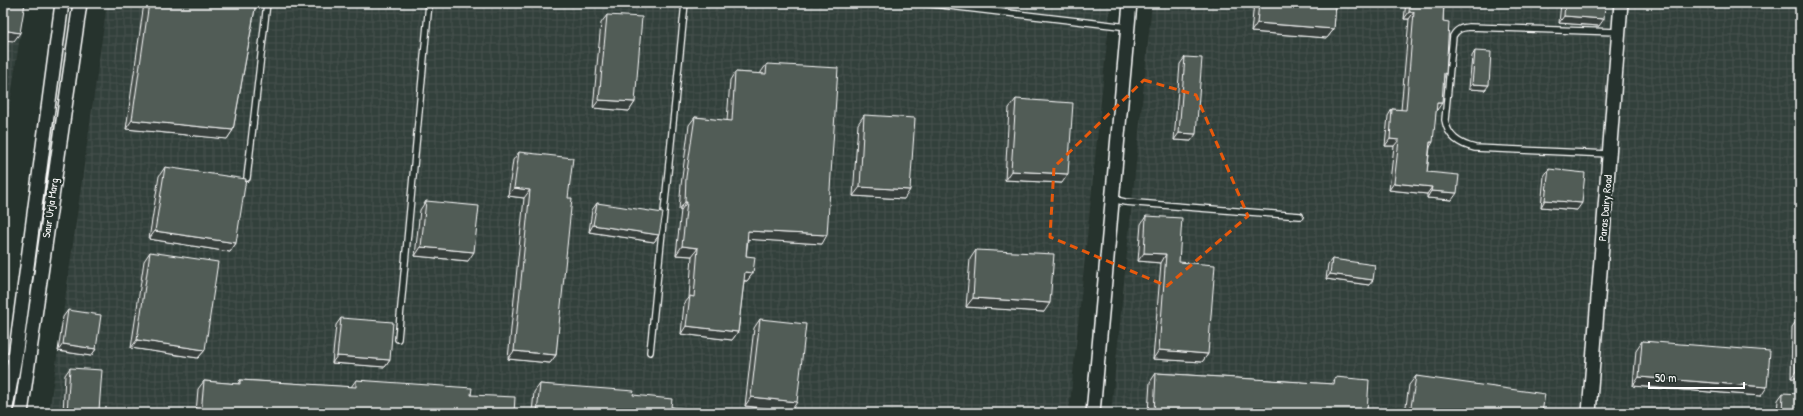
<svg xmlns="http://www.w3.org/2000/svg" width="1803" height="416" font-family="'Patrick Hand',sans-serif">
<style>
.industrial{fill:url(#industrial-grid)}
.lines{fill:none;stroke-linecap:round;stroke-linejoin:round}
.service-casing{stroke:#fff;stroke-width:8}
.tertiary-casing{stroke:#fff;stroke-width:16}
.service{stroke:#26332d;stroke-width:5.5}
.tertiary{stroke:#26332d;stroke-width:13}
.wall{fill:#464f4b;stroke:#fff}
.shaded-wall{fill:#39403d;stroke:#fff}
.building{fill:#515c57;stroke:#fff}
.marked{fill:none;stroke:#e8590c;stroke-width:3;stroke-dasharray:8 5;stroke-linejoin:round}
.labels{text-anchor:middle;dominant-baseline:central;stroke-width:4;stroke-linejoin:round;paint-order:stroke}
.street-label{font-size:11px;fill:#fff;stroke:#26332d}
</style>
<defs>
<pattern id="industrial-grid" width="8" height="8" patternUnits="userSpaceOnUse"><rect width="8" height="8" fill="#333f3a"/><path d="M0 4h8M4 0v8" fill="none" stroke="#47524e"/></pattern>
</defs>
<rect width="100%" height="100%" fill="#26332d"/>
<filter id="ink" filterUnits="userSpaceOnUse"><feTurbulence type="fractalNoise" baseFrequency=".025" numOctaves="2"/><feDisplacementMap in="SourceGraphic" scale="8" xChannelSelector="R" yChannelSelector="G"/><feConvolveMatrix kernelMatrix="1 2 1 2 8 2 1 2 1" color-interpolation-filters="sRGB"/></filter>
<g filter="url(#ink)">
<!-- industrial -->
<path class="industrial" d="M3 3H25L3 149Z
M107 3H1111L1069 413H49Z
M1152 3H1800V413H1111Z"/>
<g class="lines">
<defs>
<path id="service" d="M924 3 1128 27
M1609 154 1475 148C1459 144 1448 137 1445 120L1453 36C1457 29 1461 28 1469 27L1618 32
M247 178 267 3
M1112 199 1125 202 1300 216
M398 339 429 3
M650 352 685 3
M3 356 14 357"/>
<path id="tertiary" d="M5 413 15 357 62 3
M21 413 80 3
M1093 413 1130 3
M1589 413 1621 3"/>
</defs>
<!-- service casing -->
<use href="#service" class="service-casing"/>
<!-- tertiary casing -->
<use href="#tertiary" class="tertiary-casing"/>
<!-- service -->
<use href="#service" class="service"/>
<!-- tertiary -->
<use href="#tertiary" class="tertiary"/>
</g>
<!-- wall -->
<path class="wall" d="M144 3H256L233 130 227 139 126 129Z
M1254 3H1336L1334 29 1327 38 1251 32Z
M1406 3H1444L1443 21 1444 77 1437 110H1436L1430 147 1427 172 1452 200 1427 198V194L1389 190 1394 146H1385L1388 116 1392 109 1401 110 1409 19H1404Z
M1561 3H1605L1599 26 1559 23Z
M607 15 635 102 629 111 593 108 601 23Z
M1475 51 1485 90 1469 89 1472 56Z
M1185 57 1191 141 1174 140 1180 64Z
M767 64 822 244 748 239 746 256 753 273 747 281H744L738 332 732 340 681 334 684 304 689 298 692 256 676 255 681 210H679L681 185 689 125 695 117 727 121 730 80 735 72 761 74V72Z
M1016 99 1062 183 1005 180 1009 108Z
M864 115 904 199 853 196 858 124Z
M519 152 568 198 556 355 550 363 508 359 524 198 508 196 513 160Z
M165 167 236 243 230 252 149 239 159 176Z
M1549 169 1577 210 1541 207 1544 176Z
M426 201 468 261 415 256 420 210Z
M597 203 659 235 654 242 589 232 592 210Z
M1146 216 1179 262 1208 354 1202 362 1153 359 1161 263 1138 261 1141 224Z
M976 250 1044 312 966 307 970 259Z
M150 252 205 350 198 358 131 348 144 261Z
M1332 259 1369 285 1326 279 1328 264Z
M68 310 96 349 91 356 58 351 63 317Z
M341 318 390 360 385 367 332 363 336 325Z
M760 319 791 411 745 406 754 328Z
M1797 320 1800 378H1791L1792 327Z
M1642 341 1761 396 1633 386 1636 350Z
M70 368 99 410 97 413H63L65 375Z
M1156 373 1331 384 1335 377 1367 413H1148L1150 382Z
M1416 376 1542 413H1405L1409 385Z
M240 380 351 387 356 380 471 395 514 413H196L198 389 204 381 238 384Z
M540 384 633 395 671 407 723 413H532L534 392Z
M1783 393 1800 413H1777L1778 400Z"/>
<!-- shaded-wall -->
<path class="shaded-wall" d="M1409 12H1414L1409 19H1404Z
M1564 16 1604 19 1599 26 1559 23Z
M1257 23 1334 29 1327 38 1251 32Z
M3 30 20 33 14 41 3 40Z
M1472 84 1489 85 1485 90 1469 89Z
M599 100 635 102 629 111 593 108Z
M1437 103H1442L1437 110 1432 109Z
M132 120 233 130 227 139 126 129Z
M1179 133 1196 134 1191 141 1174 140Z
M1390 139 1399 140 1394 146H1385Z
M1430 142H1433L1429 149Z
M1011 171 1068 174 1062 183 1005 180Z
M1394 183 1432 187 1427 194 1389 190Z
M860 187 910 190 904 199 853 196Z
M514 188 530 190 524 198 508 196Z
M1431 191 1457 193 1452 200 1427 198Z
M1545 200 1582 203 1577 210 1541 207Z
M685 202H687L681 210H679Z
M593 225 659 235 654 242 589 232Z
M155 231 236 243 230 252 149 239Z
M748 231 827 235 822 244 743 239Z
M682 246 698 248 692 256 676 255Z
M421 247 474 252 468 261 415 256Z
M1144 253 1166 254 1161 263 1138 261Z
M745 272 753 273 747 281 740 280Z
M1330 274 1373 280 1369 285 1326 279Z
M973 298 1050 303 1044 312 966 307Z
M686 326 738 332 732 340 681 334Z
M137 340 205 350 198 358 131 348Z
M63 344 96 349 91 356 58 351Z
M1159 350 1208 354 1202 362 1153 359Z
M514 351 556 355 550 363 508 359Z
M337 356 390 360 385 367 332 363Z
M1796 371H1800V378H1791Z
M1639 377 1767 387 1761 396 1633 386Z
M751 397 797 402 791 411 745 406Z
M89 409 99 410 97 413H86Z"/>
<!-- building -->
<path class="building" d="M3 3H25L20 33 3 30Z
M149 3H256L233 130 132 120Z
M1259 3H1336L1334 29 1257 23Z
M1410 3H1444L1443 21 1449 22 1446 74 1444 73 1442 103H1437L1433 142H1430L1427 172 1459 175 1457 193 1431 191 1432 187 1394 183 1399 140 1390 139 1392 109 1406 110 1414 12H1409Z
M1565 3H1605L1604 19 1564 16Z
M607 15 642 17 635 102 599 100Z
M1475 51 1491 52 1489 85 1472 84Z
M1185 57 1202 58 1196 134 1179 133Z
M767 64 838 68 827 235 748 231 746 256 755 257 753 273 745 272 738 332 686 326 690 296 694 297 698 248 682 246 687 202H685L686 177 695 117 732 121 735 72 766 74Z
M1016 99 1073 103 1068 174 1011 171Z
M864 115 915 118 910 190 860 187Z
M519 152 573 158 568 198H572L556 355 514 351 530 190 514 188Z
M165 167 246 179 236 243 155 231Z
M1549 169 1585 173 1582 203 1545 200Z
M426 201 479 206 474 252 421 247Z
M597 203 663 213 659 235 593 225Z
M1146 216 1182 218 1179 262 1215 265 1208 354 1159 350 1166 254 1144 253Z
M976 250 1054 254 1050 303 973 298Z
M150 252 218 262 205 350 137 340Z
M1332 259 1375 265 1373 280 1330 274Z
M68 310 101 315 96 349 63 344Z
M341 318 393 322 390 360 337 356Z
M760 319 806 324 797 402 751 397Z
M1797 320H1800V371H1796Z
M1642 341 1770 351 1767 387 1639 377Z
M70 368 102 370 99 410 89 409V413H67Z
M1156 373 1334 384 1335 377 1369 380 1367 413H1154Z
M1416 376 1545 394 1542 413H1410Z
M240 380 356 387V380L472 388 471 395 515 397 514 413H201L204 381 240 384Z
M540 384 634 391 633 395 672 399 671 407 723 413H537Z
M1783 393 1800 394V413H1782Z"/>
</g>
<!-- marked area -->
<path class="marked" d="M1144 80 1196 95 1248 216 1167 286 1050 237 1054 167Z"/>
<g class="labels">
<!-- street labels -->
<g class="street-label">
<text transform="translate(50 208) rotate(-82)">Saur Urja Marg</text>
<text transform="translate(1605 208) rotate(-85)">Paras Dairy Road</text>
</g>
</g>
<!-- margin -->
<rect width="1803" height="416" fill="none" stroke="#26332d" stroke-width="16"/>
<rect x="8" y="8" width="1787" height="400" fill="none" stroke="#fff" stroke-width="1.5" filter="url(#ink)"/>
<!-- scale -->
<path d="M1649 382v6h95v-6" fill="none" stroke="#ffffff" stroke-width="2"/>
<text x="1655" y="382" font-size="12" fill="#ffffff" stroke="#26332d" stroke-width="3" paint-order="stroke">50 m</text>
</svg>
